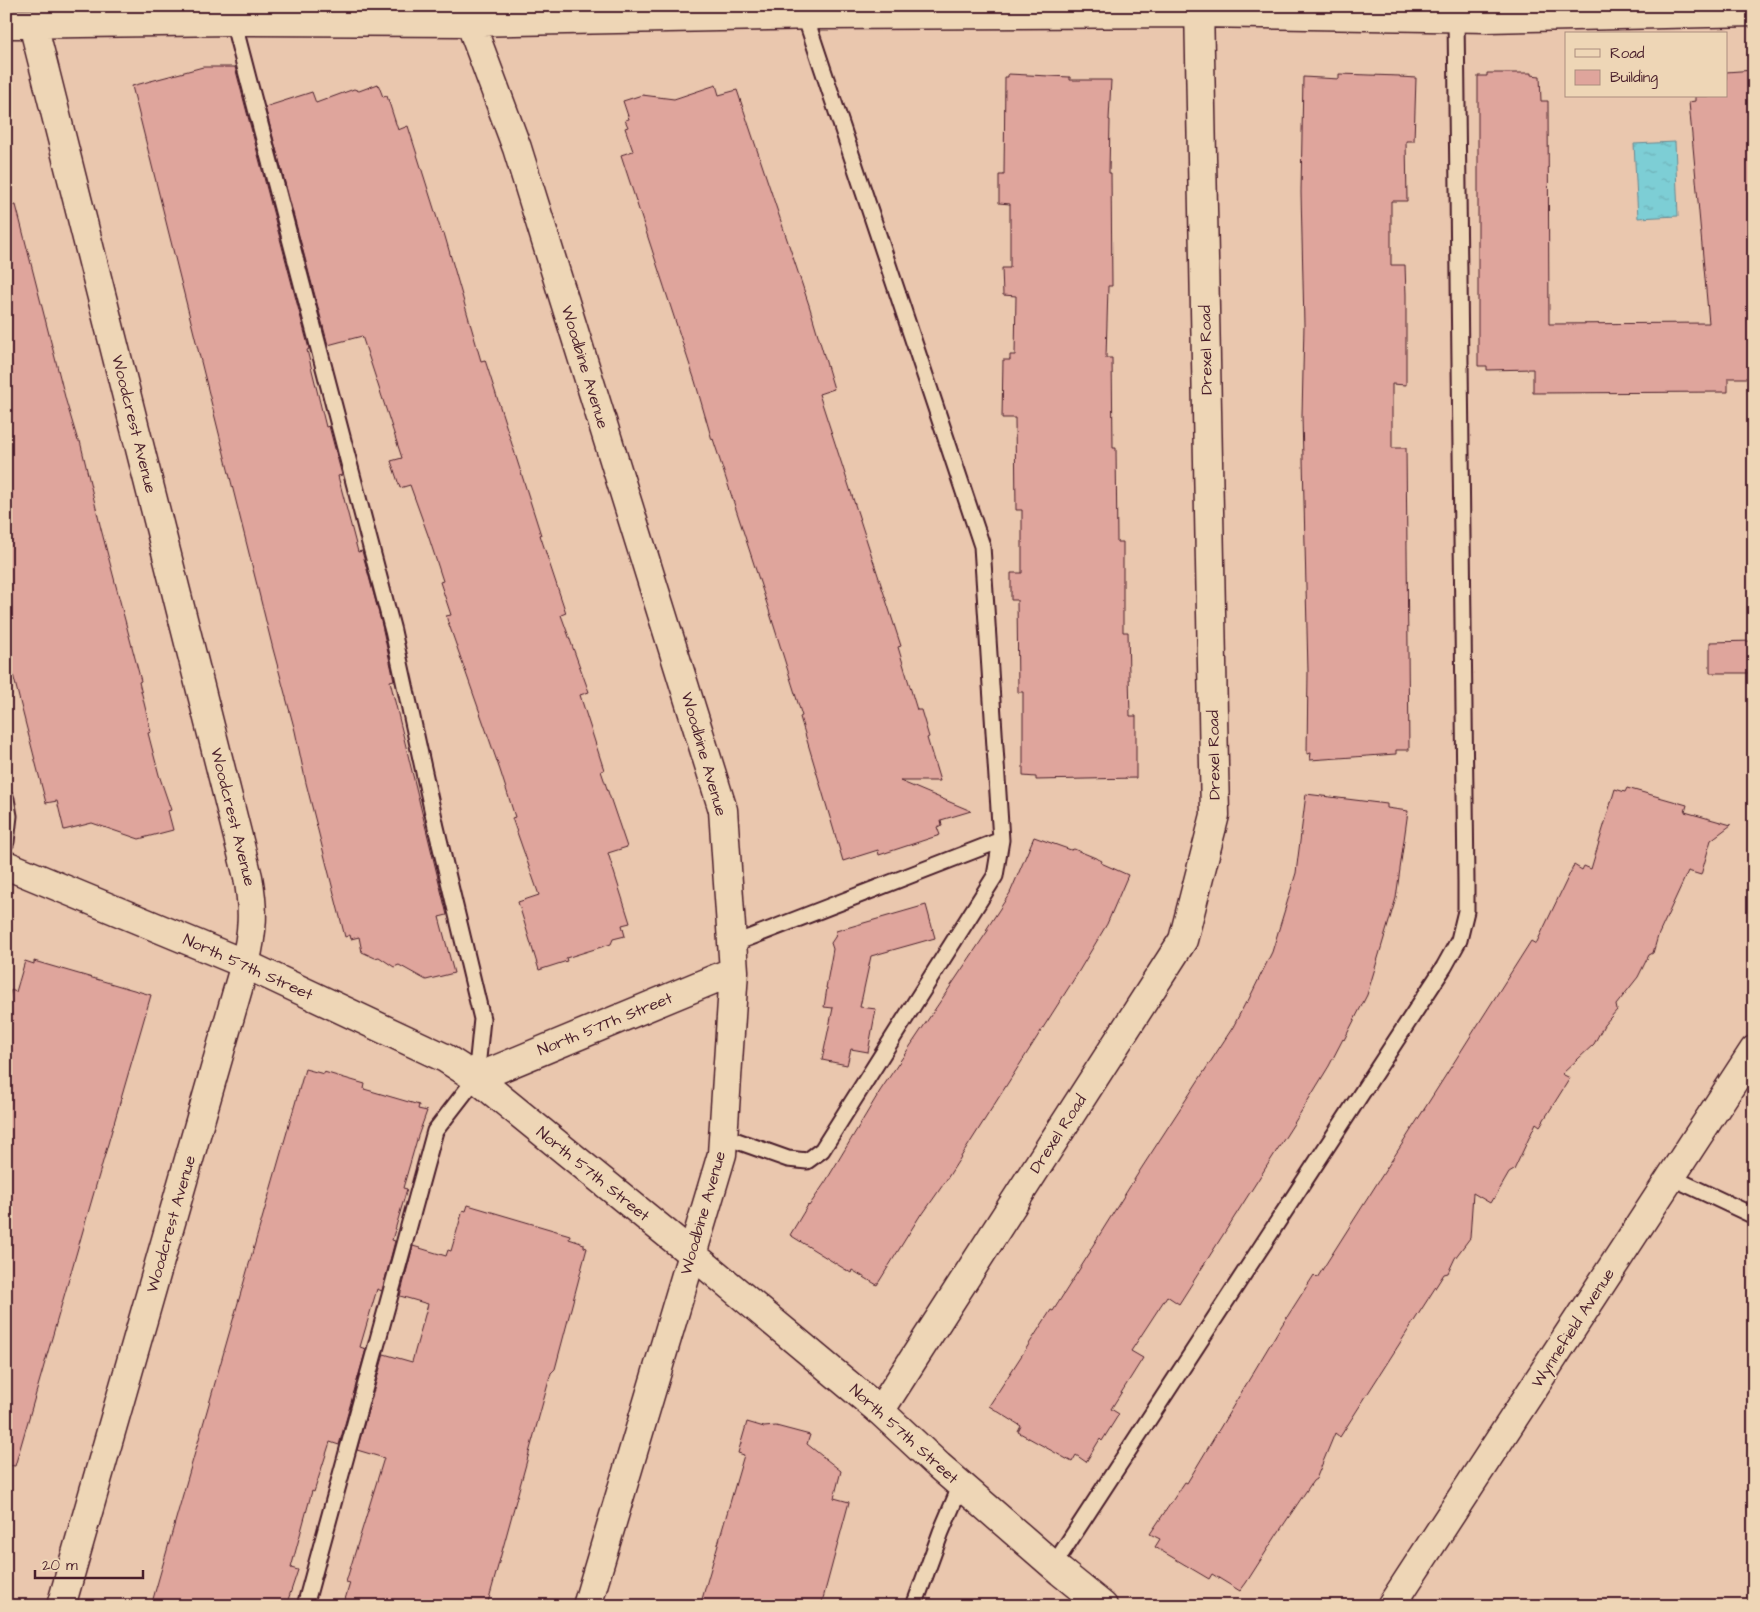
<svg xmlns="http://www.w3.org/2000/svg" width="1760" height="1612" font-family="'Architects Daughter',sans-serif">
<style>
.water{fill:url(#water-ripples);stroke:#698891}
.building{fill:#dfa59c;stroke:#4a1f2b}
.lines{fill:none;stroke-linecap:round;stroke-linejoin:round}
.service-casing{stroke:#4a1f2b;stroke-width:19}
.minor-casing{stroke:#4a1f2b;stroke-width:31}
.tertiary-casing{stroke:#4a1f2b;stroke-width:31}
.service{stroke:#eed6b6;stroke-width:15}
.minor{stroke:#eed6b6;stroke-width:28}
.tertiary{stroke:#eed6b6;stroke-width:28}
.labels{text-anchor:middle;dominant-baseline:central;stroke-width:4;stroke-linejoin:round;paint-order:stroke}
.street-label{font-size:16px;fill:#4a1f2b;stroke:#eed6b6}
</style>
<defs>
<pattern id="water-ripples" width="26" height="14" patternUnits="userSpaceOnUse" patternTransform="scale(1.25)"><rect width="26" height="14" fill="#7dced5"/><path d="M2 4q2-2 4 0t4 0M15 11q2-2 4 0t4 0" fill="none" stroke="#6eb0b7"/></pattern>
</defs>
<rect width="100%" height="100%" fill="#eac7ae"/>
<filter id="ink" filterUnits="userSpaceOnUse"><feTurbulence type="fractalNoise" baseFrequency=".02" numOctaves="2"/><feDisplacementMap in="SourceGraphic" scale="10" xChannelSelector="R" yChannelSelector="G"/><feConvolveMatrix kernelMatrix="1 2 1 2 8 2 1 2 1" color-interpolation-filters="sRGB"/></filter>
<g filter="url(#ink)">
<!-- water -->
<path class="water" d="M1675 142 1678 216 1638 218 1634 144Z"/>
<!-- building -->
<path class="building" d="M203 67H235L309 349 307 350 326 427 329 426 342 475 338 476 358 552 362 551 381 621 394 680 390 681 447 915 439 917 454 973 426 980 399 965 394 967 379 957 375 958 362 952 359 937 351 939 350 935 345 937 306 783 295 731 273 649 132 86Z
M1754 70V378H1728V392L1533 393V369L1487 370V366H1478V76H1487V73H1531V75L1540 76 1541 101H1548L1549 324 1709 323 1689 102 1695 101V96H1726V72Z
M1008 74 1070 77V80H1111L1109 120H1110L1109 173H1111L1112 286H1108L1106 358H1112L1113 448H1116L1117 542H1123V632H1128L1130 716H1136V778L1036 780V777L1023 776V692H1018L1017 600H1011V573H1022V510H1016L1015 418H1002L1003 360H1010V355H1015L1016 296 1003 295 1002 268H1010V204L999 203V175H1004L1005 77H1008Z
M1339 74 1400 76V77L1416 78 1414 141H1406L1407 201H1391V265H1405L1406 295V385L1392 384V448H1406L1409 750H1396V754L1310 760 1311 753 1307 754 1308 672 1302 416 1304 325 1301 192 1303 77 1339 79Z
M378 84 383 97 387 96 398 130 408 126 442 234 444 233 481 361 485 360 541 535H540L566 613 561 615 589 692 580 695 604 770 601 771 627 847 608 853 630 923 622 925 625 936 613 939 611 944 566 958 567 961 539 970 518 902 539 895 512 818 515 817 500 770 446 616 451 615 440 582 443 581 428 535 410 485 400 488 391 461 402 458 362 336 328 345 265 107 312 92 316 103 354 89 359 91Z
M716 85 719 95 737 90 809 305 834 389 819 394 901 646 898 647 917 710H921L929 737 927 738 940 781H900L971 811 941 820 942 825 937 827 940 835 879 855 878 850 843 861 800 717 802 716 768 607 713 439 712 440 695 381 621 155 633 151 625 128 628 127 625 120 629 119 623 101 642 95 674 99Z
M16 205 66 401 78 441H80L101 529 141 681 139 682 151 732 148 733 159 775 171 810 168 811 173 830 139 839 92 823 64 830 57 801 46 803 6 647V207Z
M1754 641V673H1710V642Z
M1627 788 1687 805 1685 812 1731 825 1711 840 1701 875 1688 871 1658 936 1653 953 1649 955 1638 977 1616 1005 1617 1010 1604 1025 1594 1044 1562 1074 1570 1078 1540 1126 1536 1123 1514 1170 1509 1173 1494 1199 1493 1198 1490 1203 1473 1193 1470 1238 1455 1258 1448 1273 1444 1274 1340 1437 1335 1433 1316 1479 1313 1481 1276 1536 1246 1583 1240 1591 1212 1574 1209 1579 1155 1547 1160 1539 1150 1534 1185 1482 1187 1483 1280 1328 1314 1275 1317 1278 1531 941 1536 944 1574 865 1582 870 1584 866 1591 869 1615 789 1625 792Z
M1306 794 1387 804V808L1408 811 1396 898 1367 995 1344 1040 1343 1039 1329 1066 1293 1125 1179 1304 1167 1296 1131 1351 1143 1358 1111 1409 1119 1414 1102 1441 1100 1439 1086 1462 1076 1455 1072 1462 1018 1432 1021 1426 989 1406 1051 1310 1053 1311 1091 1251 1090 1250 1139 1172 1233 1027 1246 1002 1247 1003 1272 952 1296 873Z
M1034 837 1071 850 1074 849 1098 859 1102 861 1101 863 1128 875 1107 924 1076 976 945 1182 922 1215 921 1214 877 1285 852 1270 851 1273 790 1235 808 1205 809 1206 826 1181 880 1091 989 929 986 930 1010 893Z
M926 905 935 938 871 956 860 1007 876 1009 868 1052 851 1049 847 1065 822 1060 833 1008 824 1007 827 988H826L833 949 831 943 835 937 836 931Z
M25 961 34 964V961L151 995 15 1466 6 1465V1007L11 990 16 992Z
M305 1069 324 1074V1072L365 1084 364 1089 419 1105 418 1109 427 1111 418 1136 403 1188 407 1189 392 1240 395 1241 382 1291 377 1289 360 1347 366 1349 339 1445 330 1442 314 1492 312 1491 291 1568 298 1570 286 1606H151Z
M468 1205 570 1235 569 1239 584 1244V1247L587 1248 555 1369 551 1373 487 1606H343L350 1583 346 1582 384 1458 357 1450 384 1354 412 1362 428 1304 400 1296 413 1246 446 1256 448 1250 451 1251 463 1210 466 1211Z
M747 1422 764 1427 776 1426 810 1435 807 1444 841 1471 834 1498 849 1502 821 1606H700L744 1455 738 1453Z"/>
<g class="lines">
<defs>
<path id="service" d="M233 21 393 631 436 827 482 1019 476 1078 435 1131 305 1606
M81 24V6
M6 799 9 816 6 842
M733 944 1001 840
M723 1136 788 1159 807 1161 822 1150 995 876 1001 840 982 546 805 16
M1671 1177 1754 1216
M1053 1566 1444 967 1459 940 1466 911V883L1456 17
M914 1606 941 1532 961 1485"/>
<path id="minor" d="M470 6V22L517 148 723 810 734 971 722 1154 587 1606
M6 24 233 21 470 22 819 15 1199 13 1487 18 1754 12
M33 24 248 877C254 910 253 931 245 964L61 1606
M476 1078 734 971
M880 1411 1183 940 1215 815 1199 6"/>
<path id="tertiary" d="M6 865 245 964 445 1058 476 1078 692 1254 880 1411 939 1466 1061 1572 1103 1606
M1391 1606 1754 1050"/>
</defs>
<!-- service casing -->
<use href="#service" class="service-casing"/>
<!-- minor casing -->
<use href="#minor" class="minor-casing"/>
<!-- tertiary casing -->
<use href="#tertiary" class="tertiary-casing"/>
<!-- service -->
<use href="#service" class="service"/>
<!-- minor -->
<use href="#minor" class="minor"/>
<!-- tertiary -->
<use href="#tertiary" class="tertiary"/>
</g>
</g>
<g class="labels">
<!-- street labels -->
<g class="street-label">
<text transform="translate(1206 350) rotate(-91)">Drexel Road</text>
<text transform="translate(585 367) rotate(73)">Woodbine Avenue</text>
<text transform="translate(134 424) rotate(76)">Woodcrest Avenue</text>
<text transform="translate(704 754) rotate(74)">Woodbine Avenue</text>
<text transform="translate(1214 755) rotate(-91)">Drexel Road</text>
<text transform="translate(233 817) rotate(76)">Woodcrest Avenue</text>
<text transform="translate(248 967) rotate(24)">North 57th Street</text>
<text transform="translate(605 1024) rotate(-22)">North 57Th Street</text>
<text transform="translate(1058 1134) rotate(-57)">Drexel Road</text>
<text transform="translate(593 1174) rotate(39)">North 57th Street</text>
<text transform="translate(703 1213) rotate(-74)">Woodbine Avenue</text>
<text transform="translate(171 1224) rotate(-74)">Woodcrest Avenue</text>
<text transform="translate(1573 1328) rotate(-57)">Wynnefield Avenue</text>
<text transform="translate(904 1434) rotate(42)">North 57th Street</text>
</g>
</g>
<!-- margin -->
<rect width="1760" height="1612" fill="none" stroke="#eed6b6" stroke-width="25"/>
<rect x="12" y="12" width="1735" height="1587" fill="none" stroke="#4a1f2b" stroke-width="2" filter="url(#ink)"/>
<!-- legend -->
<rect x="1565" y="32" width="162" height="65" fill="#eed6b6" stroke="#ac8d7e"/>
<rect x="1575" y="49" width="25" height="8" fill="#eed6b6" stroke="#ac8d7e"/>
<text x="1610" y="58" font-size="15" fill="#4a1f2b">Road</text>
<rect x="1575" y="70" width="25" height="15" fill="#dfa59c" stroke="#ac8d7e"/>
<text x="1610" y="82" font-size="15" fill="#4a1f2b">Building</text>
<!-- scale -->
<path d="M35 1570v8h108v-8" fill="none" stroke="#4a1f2b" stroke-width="2.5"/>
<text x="42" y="1570" font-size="15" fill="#4a1f2b" stroke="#eed6b6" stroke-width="4" paint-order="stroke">20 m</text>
</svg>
